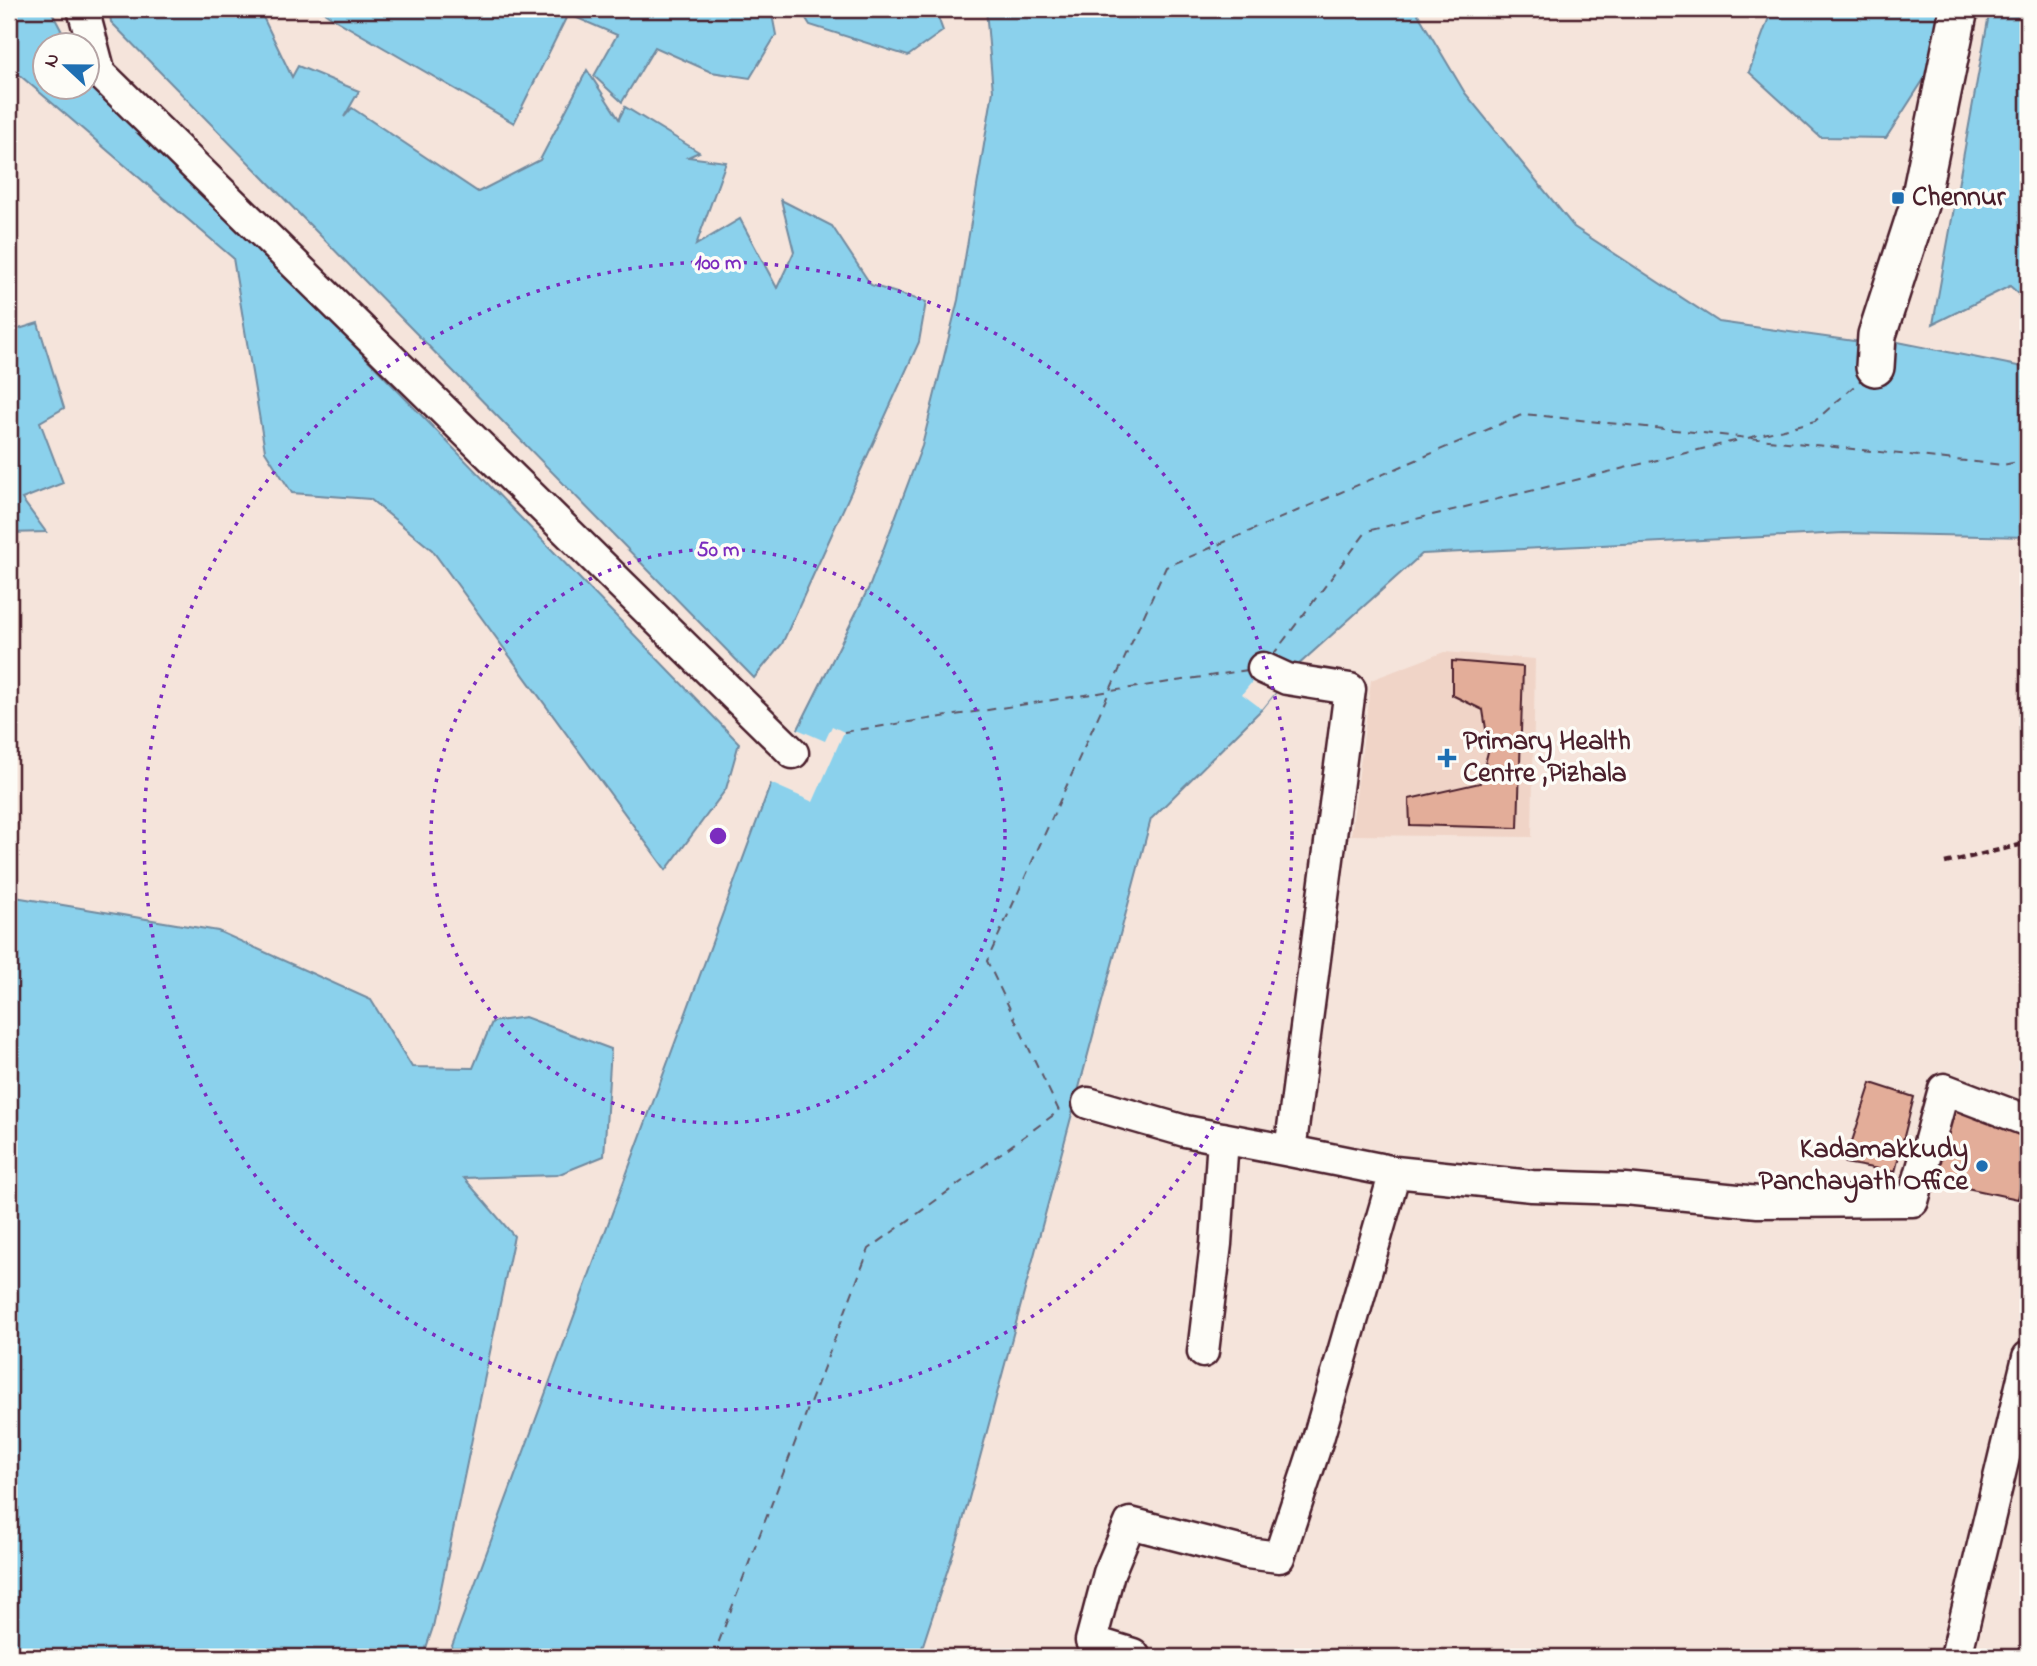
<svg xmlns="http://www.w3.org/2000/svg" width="2037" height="1666" font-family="'Indie Flower',sans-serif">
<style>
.built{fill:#f0d4c7}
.water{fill:#8bd1ec;stroke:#718a9f;stroke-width:2}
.pier{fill:#f5e4db}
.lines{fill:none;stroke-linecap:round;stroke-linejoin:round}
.ferry{stroke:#5e5465;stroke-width:2;stroke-dasharray:9 7;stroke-linecap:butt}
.building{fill:#e3ad99;stroke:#4a1f2b;stroke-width:2}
.minor-casing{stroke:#4a1f2b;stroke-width:35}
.tertiary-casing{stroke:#4a1f2b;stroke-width:42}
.path{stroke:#4a1f2b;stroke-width:4.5;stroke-dasharray:7 5;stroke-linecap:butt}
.minor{stroke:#fdfcf7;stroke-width:30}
.tertiary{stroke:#fdfcf7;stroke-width:37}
.ring{fill:none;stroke:#7b2cbf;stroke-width:3.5;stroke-dasharray:3.5 7}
.poi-dot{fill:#1f6fb2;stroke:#fdfcf7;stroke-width:2.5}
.labels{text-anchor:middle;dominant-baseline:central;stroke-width:7;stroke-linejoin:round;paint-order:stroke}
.poi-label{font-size:28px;font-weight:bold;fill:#4a1f2b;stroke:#fdfcf7;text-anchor:start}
.centre{fill:#7b2cbf;stroke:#fdfcf7;stroke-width:3.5}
.ring-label{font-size:21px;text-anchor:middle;font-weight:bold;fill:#7b2cbf;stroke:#fdfcf7;stroke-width:7;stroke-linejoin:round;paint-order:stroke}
</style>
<rect width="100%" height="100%" fill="#f5e4db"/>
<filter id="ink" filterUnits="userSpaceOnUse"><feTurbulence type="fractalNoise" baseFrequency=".0143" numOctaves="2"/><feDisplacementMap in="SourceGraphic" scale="14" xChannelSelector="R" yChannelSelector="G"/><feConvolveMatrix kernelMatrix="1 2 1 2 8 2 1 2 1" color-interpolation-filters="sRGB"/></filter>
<g filter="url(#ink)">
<!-- built -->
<path class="built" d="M1444 652 1535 659 1532 837 1351 835 1371 680Z"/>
<!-- water -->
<path class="water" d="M9 9H50L69 45 46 46V88H88V71L739 743 726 789 666 870 432 550 370 499 292 493 265 451 233 258 9 66Z
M109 9H256L263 17 292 77 298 66 359 91 344 117 352 108 478 192 540 160 587 70 619 119 625 107 699 152 688 157 726 162 696 245 740 219 777 288 794 252 781 200 832 226 871 285 926 302 919 342 782 644 754 678 111 22Z
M320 9H771L776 35 750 78 711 72 655 47 622 102 594 76 617 35 568 14 514 123 334 19Z
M800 9H935L943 31 908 56 810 25Z
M986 9H1415L1465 93 1574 227 1719 322 1854 341 1898 342 2028 368V537L1844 533 1422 554 1296 667 1262 709 1151 819 960 1532 919 1657H448L771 783 870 585 922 446 958 300 993 91Z
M1772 9H1950L1942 51 1886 138 1820 137 1749 72Z
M1990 9H2028V302L2010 286 1933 324Z
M38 323 64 408 40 422 63 483 22 499 46 532 9 533V332Z
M9 896 218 931 371 1000 412 1067 473 1068 492 1022 525 1017 611 1049 604 1156 557 1175 464 1178 514 1236 433 1627 423 1657H9Z"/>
<!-- pier -->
<path class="pier" d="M1275 654 1296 667 1262 709 1242 694Z
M832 726 844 732 813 802 768 782 795 728 825 741Z"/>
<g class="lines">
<!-- ferry -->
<path class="ferry" d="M1748 438 1815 421 1861 380
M1272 656 1367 531 1743 439
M844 732 1248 670
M713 1657 869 1249 1059 1111 987 961 1166 567 1524 414 2003 465 2028 460"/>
</g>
<!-- building -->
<path class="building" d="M1452 661 1523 667 1518 828 1410 825 1409 799 1480 783 1489 748 1483 710 1452 695Z
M1871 1083 1914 1097 1895 1172 1845 1163Z
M1955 1109 2028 1135V1151L2018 1199 1934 1181Z"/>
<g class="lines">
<defs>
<path id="minor" d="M83 9 100 73 793 753
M1263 668 1287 679 1350 689 1290 1151 1395 1172 1532 1186 1625 1189 1758 1202 1913 1201 1944 1089 2028 1121
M1088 1103 1185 1131 1290 1151
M1203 1352 1216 1244 1223 1138
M1135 1657 1133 1654 1091 1641 1109 1573 1130 1523 1247 1553 1279 1557 1318 1439 1395 1172
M1956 1657 2028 1357"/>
<path id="tertiary" d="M1875 367 1877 335 1919 205 1959 9"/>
</defs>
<!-- minor casing -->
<use href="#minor" class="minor-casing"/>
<!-- tertiary casing -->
<use href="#tertiary" class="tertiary-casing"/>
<!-- path -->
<path class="path" d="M1945 863 2028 843"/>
<!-- minor -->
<use href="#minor" class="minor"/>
<!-- tertiary -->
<use href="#tertiary" class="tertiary"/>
</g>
</g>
<!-- distance rings -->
<g class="ring">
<circle cx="718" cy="836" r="287"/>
<circle cx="718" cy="836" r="574"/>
</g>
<!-- markers -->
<g class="poi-dot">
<rect x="1891" y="191" width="14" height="14" rx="3.5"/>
<path d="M1443.5 747.5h7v7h7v7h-7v7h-7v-7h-7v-7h7z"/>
<circle cx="1982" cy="1166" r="7"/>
</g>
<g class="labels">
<!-- poi labels -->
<g class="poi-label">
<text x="1912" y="198">Chennur</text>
<text x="1463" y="742">Primary Health<tspan x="1463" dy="32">Centre ,Pizhala</tspan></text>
<text x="1968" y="1150" text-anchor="end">Kadamakkudy<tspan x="1968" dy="32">Panchayath Office</tspan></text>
</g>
</g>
<circle cx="718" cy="836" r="10" class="centre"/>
<g class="ring-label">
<text x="718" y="269">100 m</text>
<text x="718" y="556">50 m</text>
</g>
<!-- margin -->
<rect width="2037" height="1666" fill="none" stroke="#fdfcf7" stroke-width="35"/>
<rect x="18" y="18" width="2002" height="1631" fill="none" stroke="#4a1f2b" stroke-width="2.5" filter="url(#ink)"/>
<!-- north arrow -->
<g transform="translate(66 66) rotate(292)"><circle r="33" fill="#fdfcf7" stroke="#b5a4a5" stroke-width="2"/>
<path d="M0-5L12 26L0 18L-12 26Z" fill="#1f6fb2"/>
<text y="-10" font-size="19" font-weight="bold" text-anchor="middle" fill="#4a1f2b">N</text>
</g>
</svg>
